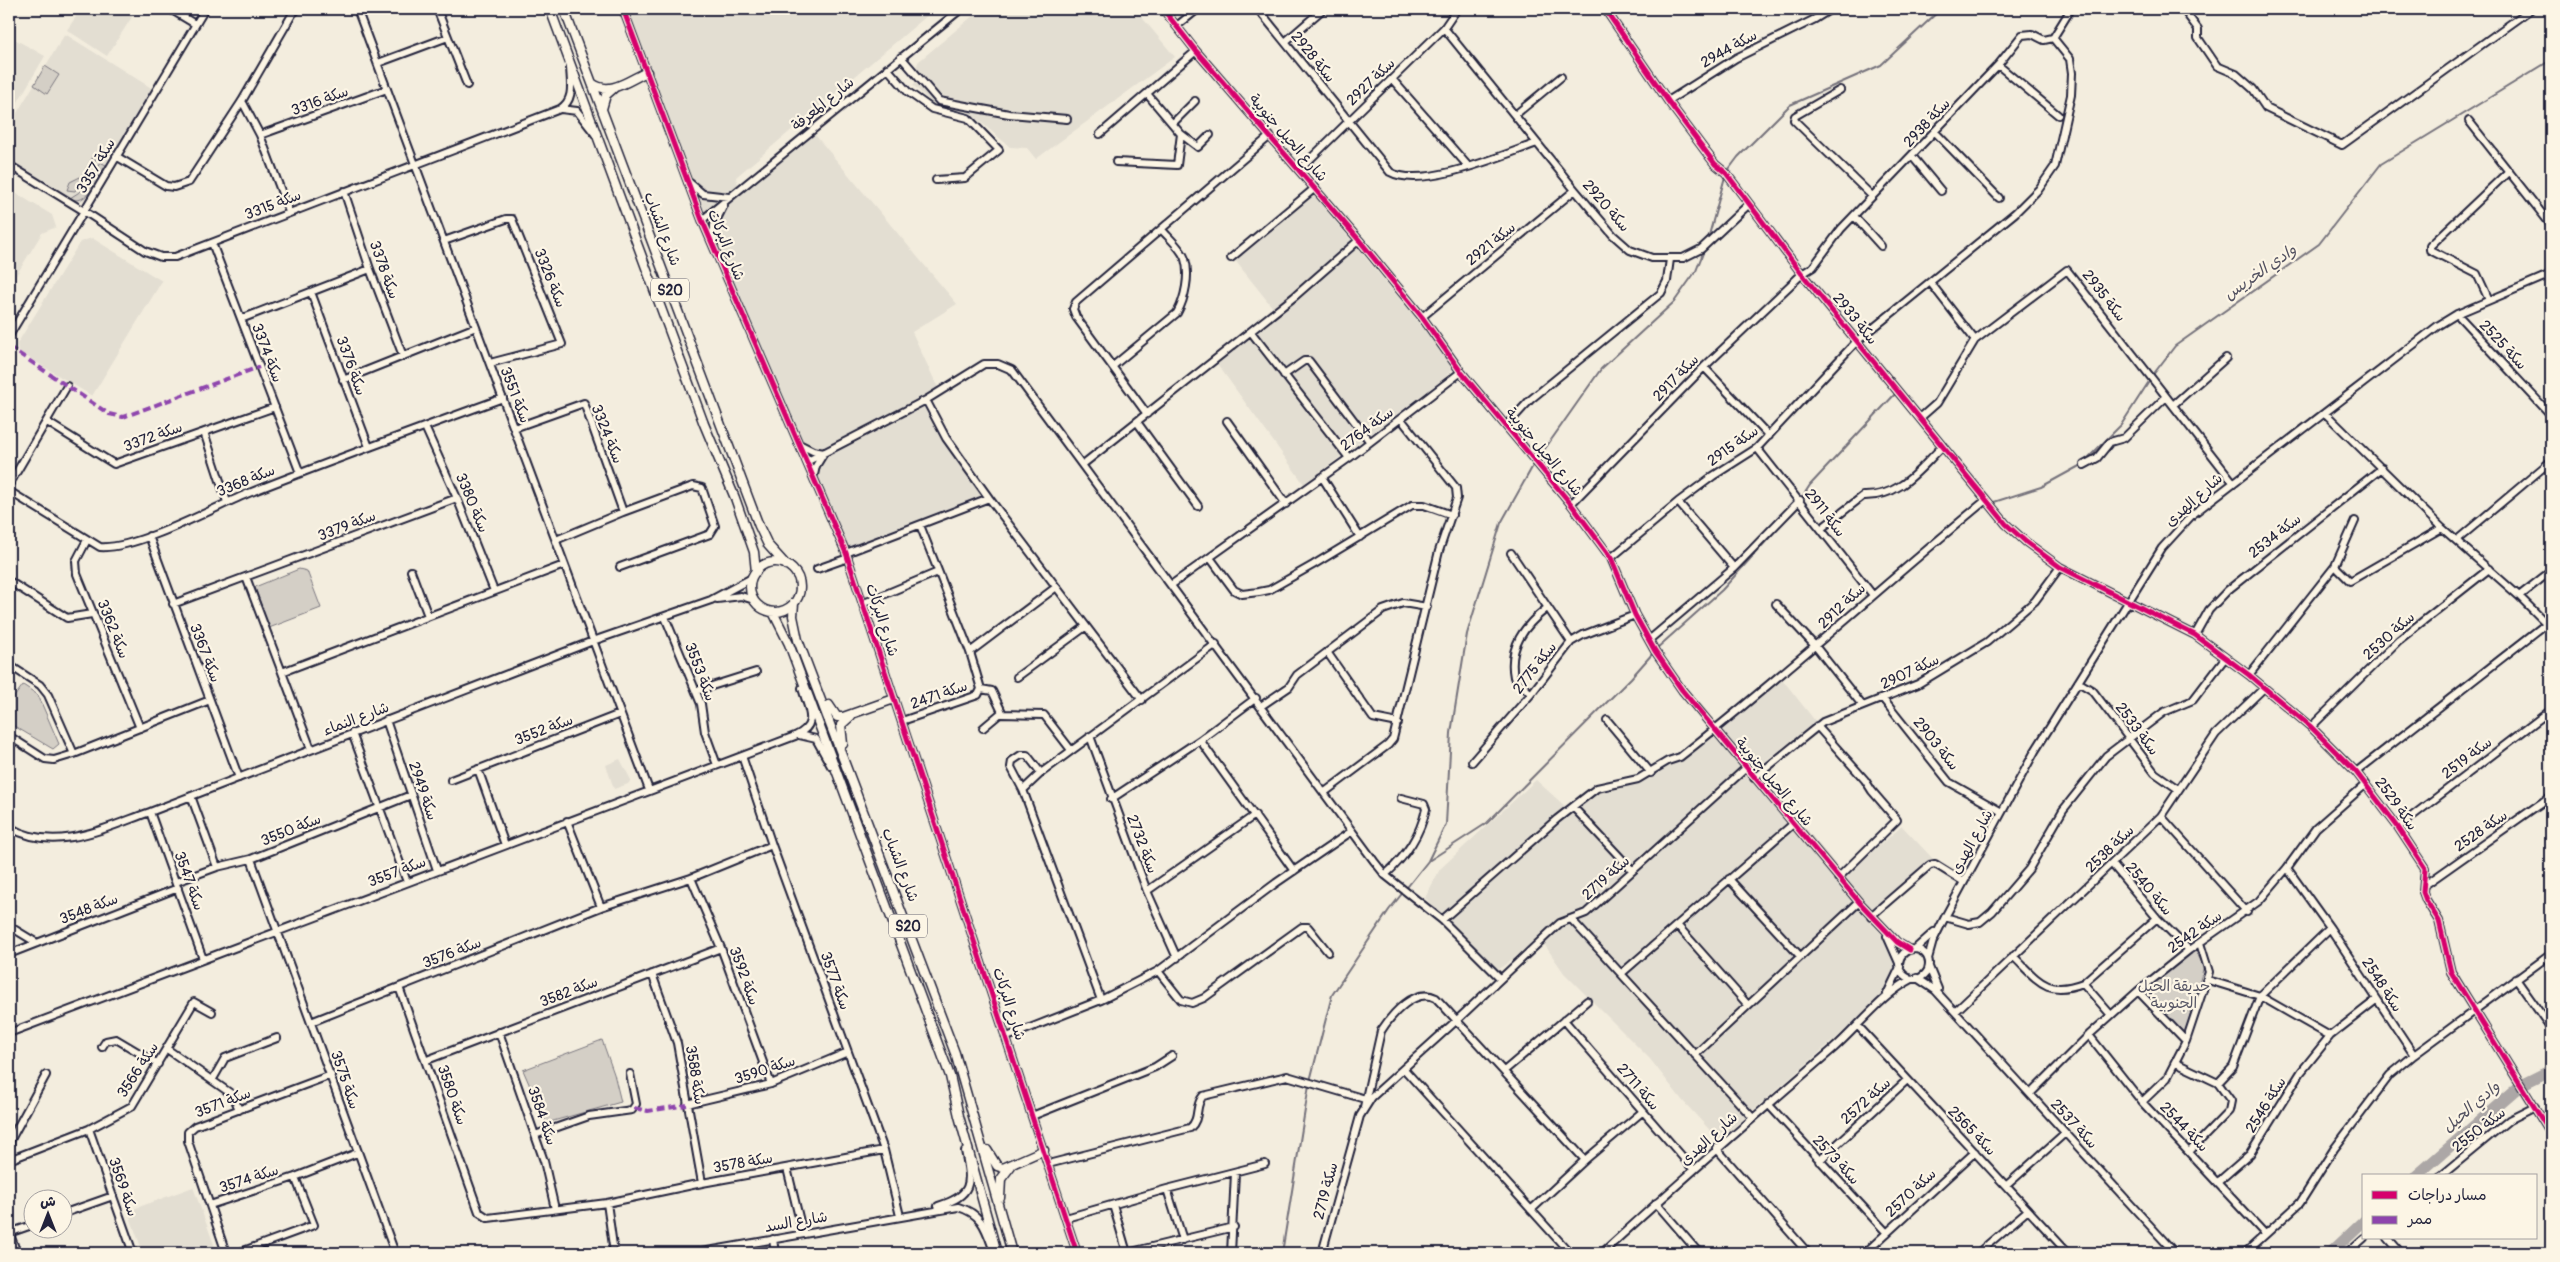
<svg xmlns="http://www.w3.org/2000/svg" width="2560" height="1262" font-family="Pangolin,'Playpen Sans Arabic',sans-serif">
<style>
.built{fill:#e3ded2}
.green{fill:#d4cfc6;stroke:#7b7880}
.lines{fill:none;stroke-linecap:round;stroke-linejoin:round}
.stream{stroke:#75727b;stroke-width:2}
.river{stroke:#aca7a6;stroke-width:11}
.minor-casing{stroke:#22223b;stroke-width:10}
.major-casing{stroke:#22223b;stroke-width:11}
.minor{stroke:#fcf5e5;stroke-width:6}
.major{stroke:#fcf5e5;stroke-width:8}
.quiet{stroke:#8e44ad;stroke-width:4;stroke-dasharray:8 4;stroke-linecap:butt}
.cycleway-casing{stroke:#fcf5e5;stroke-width:8}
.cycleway{stroke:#d6006c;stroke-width:5}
.labels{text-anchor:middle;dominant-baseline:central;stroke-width:4.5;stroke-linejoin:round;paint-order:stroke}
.shield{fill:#fcf5e5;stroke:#63616e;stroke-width:1}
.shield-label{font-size:14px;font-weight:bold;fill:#22223b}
.street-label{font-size:15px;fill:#22223b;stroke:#fcf5e5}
.park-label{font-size:15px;fill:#575665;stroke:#fcf5e5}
.water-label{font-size:16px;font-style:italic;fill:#525160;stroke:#fcf5e5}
</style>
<rect width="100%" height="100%" fill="#f3edde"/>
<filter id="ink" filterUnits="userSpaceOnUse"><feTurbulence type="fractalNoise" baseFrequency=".02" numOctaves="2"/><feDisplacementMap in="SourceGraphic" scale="10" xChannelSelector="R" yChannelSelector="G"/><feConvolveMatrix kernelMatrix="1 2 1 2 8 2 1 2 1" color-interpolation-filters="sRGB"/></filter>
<g filter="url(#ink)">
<!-- built -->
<path class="built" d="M81 9H137L107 56 67 30Z
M620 9H935L736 177 739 189 811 130 957 304 912 332 940 392 926 400 989 499 846 553 688 181Z
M981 9H1135L1175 57 1036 159 1027 148 1010 147 969 112 936 107 913 85 917 81 910 73 916 69 918 62Z
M65 34 153 89 85 199 76 204 9 162V126Z
M9 36 45 56 9 117Z
M9 189 52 215 56 227 42 233 9 287Z
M1312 193 1419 322 1453 369 1442 380 1304 484 1213 358 1273 308 1234 259Z
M92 238 162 281 92 396 18 351 17 344 80 242Z
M1778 674 1816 722 1756 768 1845 876 1902 826 1935 861 1871 923 1891 944 1896 956 1897 966 1895 977 1874 1005 1719 1140 1682 1100 1650 1059 1564 973 1540 938 1498 970 1425 898 1440 869 1536 780 1567 808 1592 789 1641 776 1701 738Z
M620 759 631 780 628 784 614 789 606 765Z
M193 1187 217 1253H143L128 1211Z"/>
<!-- green -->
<path class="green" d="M45 66 59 75 47 94 34 85Z
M93 157 96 159 75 191 67 190 70 182 82 176Z
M100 162 106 165C98 177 87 208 70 198L81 191Z
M299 569 307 571 321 608 269 628 255 587Z
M23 685 38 695 59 744 53 749 9 723V704Z
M2195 950 2204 966 2185 1033 2180 1034 2144 995 2146 990Z
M602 1040 614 1074 621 1102 546 1123 523 1070Z"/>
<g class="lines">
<!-- stream -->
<path class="stream" d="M1708 239 1726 173 1738 157 1790 105 1881 65 1941 9
M2152 376 2175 346 2319 244 2381 164 2551 60
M1537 460 1601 369 1674 302 1696 271 1705 248
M2086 460 2121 425 2150 380
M1801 499 1810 485 1896 393
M1991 503 2041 487 2083 464
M1656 649 1722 590 1797 507
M1430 860 1487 823 1631 678 1653 653
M1310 1081 1332 995 1389 910 1428 861 1446 824 1451 733 1467 634 1501 523 1534 464
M1282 1253 1309 1085"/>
<!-- river -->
<path class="river" d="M2416 1176 2521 1085 2551 1070
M2330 1253 2364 1221"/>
<defs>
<path id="minor" d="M170 9 195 24
M357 9 649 790
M437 9 467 85
M623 9 702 220 846 553 1077 1253
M1163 9 1196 51 1359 240 1422 317 1461 372 1571 504 1611 558 1635 615 1655 651 1682 690 1859 902 1897 942 1910 950
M1258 9 1390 172C1422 190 1503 155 1537 143
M1605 9 1668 101 1715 164 1726 173 1802 274 2006 524 2026 542 2060 567 2195 635 2249 675 2311 727 2356 772 2398 827 2425 868 2423 892 2426 900 2439 921 2451 972 2551 1134
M2183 9 2198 29V38L2217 66 2236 74 2253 89 2266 108 2342 145 2531 9
M1178 25 1198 9
M1444 28 1575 190 1613 235 1630 250 1652 258H1683L1701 249 1748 205
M1285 42 1323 9
M901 57 939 101 1009 114 1067 119
M378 63 448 37
M1998 65 2058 115
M887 68 908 92 932 109 968 118 999 150 965 178 936 180
M1392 79 1468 166
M1840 90 1795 116 1794 120 1872 196
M1148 95 1181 134 1198 147 1210 135
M242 101 260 135 289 212
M1668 101 1736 58 1815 19 1831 9
M561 109 577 111 595 134
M1515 115 1561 77
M2469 121 2551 225
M1173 123 1195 101
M1935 132 1999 198
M1100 134 1196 51
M260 135 387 89
M116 156 166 186 174 187 189 182 242 101 293 13 298 9
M1912 156 1941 191
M1116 162 1177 165 1181 134
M9 165 84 211 145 251 161 257H175L560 109C576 99 570 81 570 65
M1299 170 1444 28 1457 9
M690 183 703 194 729 197
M344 191 370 269 403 356
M1854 216 1881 246
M702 220 961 9
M444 241 506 219H512L562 344 490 363
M212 243 300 473
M714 244V225L724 205
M1231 258 1315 188
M1930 282 1975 340
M311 292 369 447
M2489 300 2477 274 2430 250V246L2509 171
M2457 314 2551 415
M1422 317 1575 190
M241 319 370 269
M1251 332 1349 458
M9 336 205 9
M1113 366 1177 313C1185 299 1190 275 1185 259 1182 249 1169 238 1162 230
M1704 367 1769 436
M1284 375 1304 361H1309L1370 442
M343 380 476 327
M926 400 946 438 989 498 1142 700
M2173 405 2226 358
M2325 413 2442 528 2519 596 2551 628
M1147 414 1076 317 1073 309 1076 302 1270 136
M1920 418 1937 403 1975 340 2067 270 2233 482
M1227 421 1286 504
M47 422 114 464 275 407
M1137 422 1198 506
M1506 426 1530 400 1661 293 1667 281 1670 259
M425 427 457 498 494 591
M514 428 584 403 623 512
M204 432 227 502
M801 445 813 451 824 453 816 466 814 475
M1757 448 1872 594
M808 461 926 400 984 364H998L1012 370 1374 861 1385 875 1442 920 1500 978
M1082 465 1294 297 1359 240
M2084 465 2097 458 2110 442 2124 438 2166 397
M1322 477 1360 537
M9 485 67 386
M9 491 100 547C136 550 213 508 249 493 333 460 418 429 503 398
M1571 504 1704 367 1802 274 1813 267 1841 229 1998 65 2022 35 2032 34 2044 40 2053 38 2071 9
M920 525 970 652 981 689
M1822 528 1863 496C1901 497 1918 470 1943 446
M149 536 239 778
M87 540 76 561 77 574 140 728
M556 540 623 512 693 486 702 488 715 526 710 534 620 567
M2457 540 2551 461
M846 553 989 498
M1511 553 1571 642
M1611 558 1678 502 1713 476 1757 448 1856 342 2015 213 2039 189 2055 166 2071 95 2072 73 2070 59 2053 38
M1211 559 1234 590 1242 594 1259 592 1269 590 1313 565 1412 505H1424L1452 515
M2335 566 2350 581 2442 528
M1734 568 1800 500
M817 569 848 558
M411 571 428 616
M246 577 311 749
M9 581 67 618 92 614
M1171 585 1349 458 1461 372
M2519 596 2551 571
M717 599 741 596 754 600
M864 603 938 572
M173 604 457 498
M1776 604 1816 647 1862 705
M665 617 701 704 705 732 717 765
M2195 635 2209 610 2228 590 2382 468
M1649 640 1734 568 1678 502
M970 652 1055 588
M1327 652 1373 718 1398 723
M9 665 40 685 48 695 74 754
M282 672 564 565
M2249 675 2335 566 2355 521
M1017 677 1085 627
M2078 682 2093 691 2155 773 2178 789
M981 689 992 691 1002 712 983 728
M696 691 756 672
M1531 694 1514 677C1508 647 1524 626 1547 608
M1883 699 1949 782 2002 812
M1261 706 1289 687 1297 675 1383 610 1403 603 1427 607
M1001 714 1044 715 1071 750
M386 720 437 870
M1607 720 1651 773
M902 721 978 695 981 689
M1817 726 1865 780 1872 791 1897 820 1838 878
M2311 727 2399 640 2489 569
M352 733 407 882
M799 735 816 739 831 766
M9 736 45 759 54 760 74 754 210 700
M1090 736 1147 891 1177 958
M1200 740 1294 871
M742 756 772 845 884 1150 900 1216
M1472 762 1531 694 1571 642 1583 635 1635 615
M478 769 505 845
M2356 772 2547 623
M1754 778 1823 722 1918 684 1987 642 2035 601 2060 567
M451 780 620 714
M1023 790 1011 767 1012 761 1021 755H1027L1041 773
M1325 792 1388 745 1393 739 1439 551 1457 498 1456 488 1401 419
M191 796 217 867
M1111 799 1200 740 1256 698
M1574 808 1632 870
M150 812 203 959
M2161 816 2247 912
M567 821 601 907
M9 827C55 854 105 828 150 812L593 641 711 600 752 578
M2398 827 2551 710
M251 859 395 1253
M2112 864 2157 918 2189 950
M2287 868 2330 928 2414 1055
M1385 875C1406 856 1420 836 1426 809L1424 804 1401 798
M691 878 721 948 771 1084
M1729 879 1800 956
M176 882 217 867 251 859 411 795
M2425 885 2551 796
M1147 891 1255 815
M1871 916 1930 865 1935 864 1964 882
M1945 917 1969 924 1980 922 1992 912 2029 869 2063 810 2106 756 2164 712 2193 700 2225 658
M1571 919 1752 1117
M1442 920 1557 819 1597 788 1638 779 1668 761 1680 757C1785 675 1883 585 1986 500
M1677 925 1748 1005
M9 926 37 943
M1887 936 1899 963
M1915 949 1934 932
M1899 964a15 15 0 1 1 30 0a15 15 0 1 1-30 0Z
M9 954 178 888
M2013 956C2038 980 2046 997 2083 983L2157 918
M1928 959 1933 941 1945 917 2035 751 2162 548 2193 514 2439 325 2457 314 2551 274
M1929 967 1938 989
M1158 971 1181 1000 1192 1003 1204 998 1302 927H1308L1328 952
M1622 973 1793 824
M652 974 677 1043 702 1183
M1917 978 1935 990 2175 1253
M2516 979 2548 1024
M2208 980 2260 996 2330 1036
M2083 983 2111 1015
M399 987 479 1212 488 1218 607 1203 702 1183 884 1150
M2138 991 2186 1041
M1887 994 1900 967
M1101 1000 1023 790 1041 773 1216 644
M1955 1012 2161 816 2216 734 2264 688
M1564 1020 1693 1169
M311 1022 601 907 691 878 772 845
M1858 1026 2068 1253
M499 1032 544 1161 555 1209
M9 1033 795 736C820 724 808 710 802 688
M2089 1035 2142 1102 2265 1234
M1007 1037 1101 1000 1158 971 1276 883 1352 831
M102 1047 106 1041 116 1039 158 1064
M167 1049 233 1095 239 1110
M1695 1055 1859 902
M427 1060 721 948
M2176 1063 2218 1083 2231 1101 2229 1111 2190 1151
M1404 1069 1570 1253
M1504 1071 1587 1001
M213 1079 225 1058 277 1038
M2218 1083 2233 1067 2260 996 2330 928
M2030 1094 2089 1035 2138 991 2189 950 2259 901 2287 868 2316 828 2366 784
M2142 1102 2167 1078 2186 1041 2209 972 2200 943
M687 1104 771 1084 848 1052
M1768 1104 1887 1233
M1364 1107 1381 1031C1392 1014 1415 987 1436 998L1585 1160
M1032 1116 1155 1067 1172 1056
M89 1129 133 1253
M535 1135 589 1116 632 1110 636 1104 630 1074
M1716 1148 1808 1253
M9 1154 10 1141 46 1075
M9 1160 89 1129 132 1106 194 1002 212 1012
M1819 1161 1907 1080
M1048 1164 1190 1128C1201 1118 1194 1106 1203 1096L1287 1076 1365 1099
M787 1168 803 1234
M2441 1176 2509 1120 2535 1107
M2218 1182 2250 1154 2301 1072 2330 1036 2376 1000
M2007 1185 2065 1133
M1167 1189 1183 1240
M607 1203 614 1253
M1656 1203 1699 1253
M210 1205 295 1177 357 1153
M1113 1205 1127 1253
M938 1206C973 1195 972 1184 965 1151
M1531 1210 1585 1160 1642 1112
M62 1214 113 1196
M1066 1218 1167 1189 1265 1164
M9 1232 17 1253
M9 1233 32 1225
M2388 1238 2401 1253
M773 1239 775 1253
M226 1253 188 1141V1132L195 1126 331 1075
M238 1253 314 1225 295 1177
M696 1253 958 1207C980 1213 985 1226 992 1246
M727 1253 751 1250 764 1253
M1127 1253 1234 1227
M1231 1253 1235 1173
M1322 1253 1360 1116 1372 1097 1457 1020 1549 933 1560 923 1586 913 1746 768
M1602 1253C1678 1183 1755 1116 1833 1049 1858 1027 1883 994 1912 979
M1865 1253 1975 1152
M1978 1253 2028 1210
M2245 1253 2300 1203 2334 1149 2390 1075 2414 1055 2551 954
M2347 1253 2364 1238"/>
<path id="major" d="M550 9 704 424 735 498 754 552 756 572
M564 9 759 526 768 545 786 565
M592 83C610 97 630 79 647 72
M602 109 606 95 614 88
M750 587a25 25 0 1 1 50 0a25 25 0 1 1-50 0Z
M794 603 793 616 798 640 955 1053 1012 1253
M773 612 789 644 950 1076 959 1116 997 1253
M829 705 837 717H843L894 699
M843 744 841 725 851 716
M987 1150 997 1166 1003 1168 1044 1150
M1000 1198 1001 1179 1011 1166"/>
</defs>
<!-- minor casing -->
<use href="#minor" class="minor-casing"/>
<!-- major casing -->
<use href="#major" class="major-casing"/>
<!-- minor -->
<use href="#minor" class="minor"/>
<!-- major -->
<use href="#major" class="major"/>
<!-- quiet -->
<path class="quiet" d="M9 347 109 414 123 417 259 367
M634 1108 648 1111 687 1105"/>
<defs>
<path id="cycleway" d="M623 9 702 220 846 553 1077 1253
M1163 9 1196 51 1359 240 1422 317 1461 372 1571 504 1611 558 1635 615 1655 651 1682 690 1859 902 1897 942 1910 950
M1605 9 1668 101 1715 164 1726 173 1802 274 2006 524 2026 542 2060 567 2195 635 2249 675 2311 727 2356 772 2398 827 2425 868 2423 892 2426 900 2439 921 2451 972 2551 1134"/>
</defs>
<!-- cycleway casing -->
<use href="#cycleway" class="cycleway-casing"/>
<!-- cycleway -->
<use href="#cycleway" class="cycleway"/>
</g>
</g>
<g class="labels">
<!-- shield labels -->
<g class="shield">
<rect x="651" y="278.5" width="38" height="23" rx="4"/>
<rect x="889" y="914.5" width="38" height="23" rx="4"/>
</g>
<g class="shield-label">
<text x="670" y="290">S20</text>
<text x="908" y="926">S20</text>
</g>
<!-- street labels -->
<g class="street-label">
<text transform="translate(1729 49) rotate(-29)">سكة 2944</text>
<text transform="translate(1313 57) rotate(51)">سكة 2928</text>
<text transform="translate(1371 82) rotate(-44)">سكة 2927</text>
<text transform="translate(320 101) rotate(-20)">سكة 3316</text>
<text transform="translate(823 104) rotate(-39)">شارع المعرفة</text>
<text transform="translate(1927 123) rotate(-47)">سكة 2938</text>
<text transform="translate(1288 138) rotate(49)">شارع الحيل جنوبية</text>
<text transform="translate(96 166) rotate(-59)">سكة 3357</text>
<text transform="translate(273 205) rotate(-21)">سكة 3315</text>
<text transform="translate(1606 206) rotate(49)">سكة 2920</text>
<text transform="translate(662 229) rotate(69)">شارع الشباب</text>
<text transform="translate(1491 244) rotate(-39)">سكة 2921</text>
<text transform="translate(726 245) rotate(68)">شارع البركات</text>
<text transform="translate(384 270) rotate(70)">سكة 3378</text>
<text transform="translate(550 278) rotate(68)">سكة 3326</text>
<text transform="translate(2104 296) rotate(52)">سكة 2935</text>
<text transform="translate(1855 319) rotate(51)">سكة 2933</text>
<text transform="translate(2503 345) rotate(47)">سكة 2525</text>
<text transform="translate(267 353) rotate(69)">سكة 3374</text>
<text transform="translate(351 366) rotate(70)">سكة 3376</text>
<text transform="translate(1676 378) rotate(-46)">سكة 2917</text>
<text transform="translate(515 395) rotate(69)">سكة 3551</text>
<text transform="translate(1367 429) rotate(-37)">سكة 2764</text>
<text transform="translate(607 434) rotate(68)">سكة 3324</text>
<text transform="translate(153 437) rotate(-20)">سكة 3372</text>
<text transform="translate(1733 446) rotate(-35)">سكة 2915</text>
<text transform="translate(1544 452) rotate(50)">شارع الحيل جنوبية</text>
<text transform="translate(246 481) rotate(-22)">سكة 3368</text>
<text transform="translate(2194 500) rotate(-42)">شارع الهدى</text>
<text transform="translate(472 503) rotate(67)">سكة 3380</text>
<text transform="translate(1825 513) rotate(52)">سكة 2911</text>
<text transform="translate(347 526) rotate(-21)">سكة 3379</text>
<text transform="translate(2275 536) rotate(-38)">سكة 2534</text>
<text transform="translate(1842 606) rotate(-43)">سكة 2912</text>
<text transform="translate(882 620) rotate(72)">شارع البركات</text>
<text transform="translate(113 629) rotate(68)">سكة 3362</text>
<text transform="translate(2389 636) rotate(-42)">سكة 2530</text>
<text transform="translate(205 653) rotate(69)">سكة 3367</text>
<text transform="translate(1535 668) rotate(-52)">سكة 2775</text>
<text transform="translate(700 672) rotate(69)">سكة 3553</text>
<text transform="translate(1910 672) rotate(-25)">سكة 2907</text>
<text transform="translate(939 695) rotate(-19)">سكة 2471</text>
<text transform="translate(356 719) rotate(-21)">شارع النماء</text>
<text transform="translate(2137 729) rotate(53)">سكة 2533</text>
<text transform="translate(544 730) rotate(-21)">سكة 3552</text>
<text transform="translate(1936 744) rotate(51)">سكة 2903</text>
<text transform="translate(2467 758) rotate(-37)">سكة 2519</text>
<text transform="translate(1774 782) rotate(50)">شارع الحيل جنوبية</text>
<text transform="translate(423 791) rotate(71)">سكة 2949</text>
<text transform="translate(2396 804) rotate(54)">سكة 2529</text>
<text transform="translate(291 830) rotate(-22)">سكة 3550</text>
<text transform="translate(2481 831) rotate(-35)">سكة 2528</text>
<text transform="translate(1972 842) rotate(-61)">شارع الهدى</text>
<text transform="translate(1142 844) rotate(69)">سكة 2732</text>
<text transform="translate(2110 849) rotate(-44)">سكة 2538</text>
<text transform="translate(900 865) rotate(69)">شارع الشباب</text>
<text transform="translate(397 872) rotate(-21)">سكة 3557</text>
<text transform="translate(1606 878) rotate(-42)">سكة 2719</text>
<text transform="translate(189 881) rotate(70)">سكة 3547</text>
<text transform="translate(2149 889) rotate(50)">سكة 2540</text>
<text transform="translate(89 909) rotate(-21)">سكة 3548</text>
<text transform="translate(2195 932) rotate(-35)">سكة 2542</text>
<text transform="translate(452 953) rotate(-21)">سكة 3576</text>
<text transform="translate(744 976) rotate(70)">سكة 3592</text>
<text transform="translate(835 981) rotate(70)">سكة 3577</text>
<text transform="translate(2382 985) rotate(57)">سكة 2548</text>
<text transform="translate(569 992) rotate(-21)">سكة 3582</text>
<text transform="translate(1009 1004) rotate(72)">شارع البركات</text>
<text transform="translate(138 1070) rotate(-57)">سكة 3566</text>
<text transform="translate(765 1070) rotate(-18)">سكة 3590</text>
<text transform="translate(695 1075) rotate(81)">سكة 3588</text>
<text transform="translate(345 1080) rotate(71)">سكة 3575</text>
<text transform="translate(1638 1087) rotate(49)">سكة 2711</text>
<text transform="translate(452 1095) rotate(71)">سكة 3580</text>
<text transform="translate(1866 1101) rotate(-42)">سكة 2572</text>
<text transform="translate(223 1103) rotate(-21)">سكة 3571</text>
<text transform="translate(2266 1105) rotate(-58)">سكة 2546</text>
<text transform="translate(542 1116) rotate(71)">سكة 3584</text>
<text transform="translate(2074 1124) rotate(47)">سكة 2537</text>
<text transform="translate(2184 1127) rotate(46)">سكة 2544</text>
<text transform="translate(2479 1130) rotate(-38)">سكة 2550</text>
<text transform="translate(1972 1131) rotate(46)">سكة 2565</text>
<text transform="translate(1709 1139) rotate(-42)">شارع الهدى</text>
<text transform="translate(1836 1160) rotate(47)">سكة 2573</text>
<text transform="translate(743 1163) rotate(-10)">سكة 3578</text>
<text transform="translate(249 1179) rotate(-18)">سكة 3574</text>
<text transform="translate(123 1187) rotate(71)">سكة 3569</text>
<text transform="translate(1326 1191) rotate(-75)">سكة 2719</text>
<text transform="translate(1911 1193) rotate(-43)">سكة 2570</text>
<text transform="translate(796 1222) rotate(-10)">شارع السد</text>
</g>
<!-- park labels -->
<g class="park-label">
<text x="2174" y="986">حديقة الحيل<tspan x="2174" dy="17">الجنوبية</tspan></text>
</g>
<!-- water labels -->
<g class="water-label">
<text transform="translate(2260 272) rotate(-35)">وادي الخريس</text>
<text transform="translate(2471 1107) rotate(-41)">وادي الحيل</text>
</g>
</g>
<!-- margin -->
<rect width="2560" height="1262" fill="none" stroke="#fcf5e5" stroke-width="30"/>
<rect x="15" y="15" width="2530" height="1232" fill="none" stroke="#22223b" stroke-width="2" filter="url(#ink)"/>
<!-- legend -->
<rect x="2362" y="1174" width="175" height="65" fill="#fcf5e5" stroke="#a5a1a1"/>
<rect x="2372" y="1191" width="25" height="8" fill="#d6006c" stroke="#a5a1a1"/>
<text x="2408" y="1200" font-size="15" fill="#22223b">مسار دراجات</text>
<rect x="2372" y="1216" width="25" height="8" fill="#8e44ad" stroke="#a5a1a1"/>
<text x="2408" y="1224" font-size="15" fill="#22223b">ممر</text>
<!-- north arrow -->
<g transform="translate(48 1214)"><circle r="24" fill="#fcf5e5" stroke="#a5a1a1"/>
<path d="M0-4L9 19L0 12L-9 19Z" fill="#22223b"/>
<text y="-8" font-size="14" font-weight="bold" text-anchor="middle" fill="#22223b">ش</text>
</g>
</svg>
